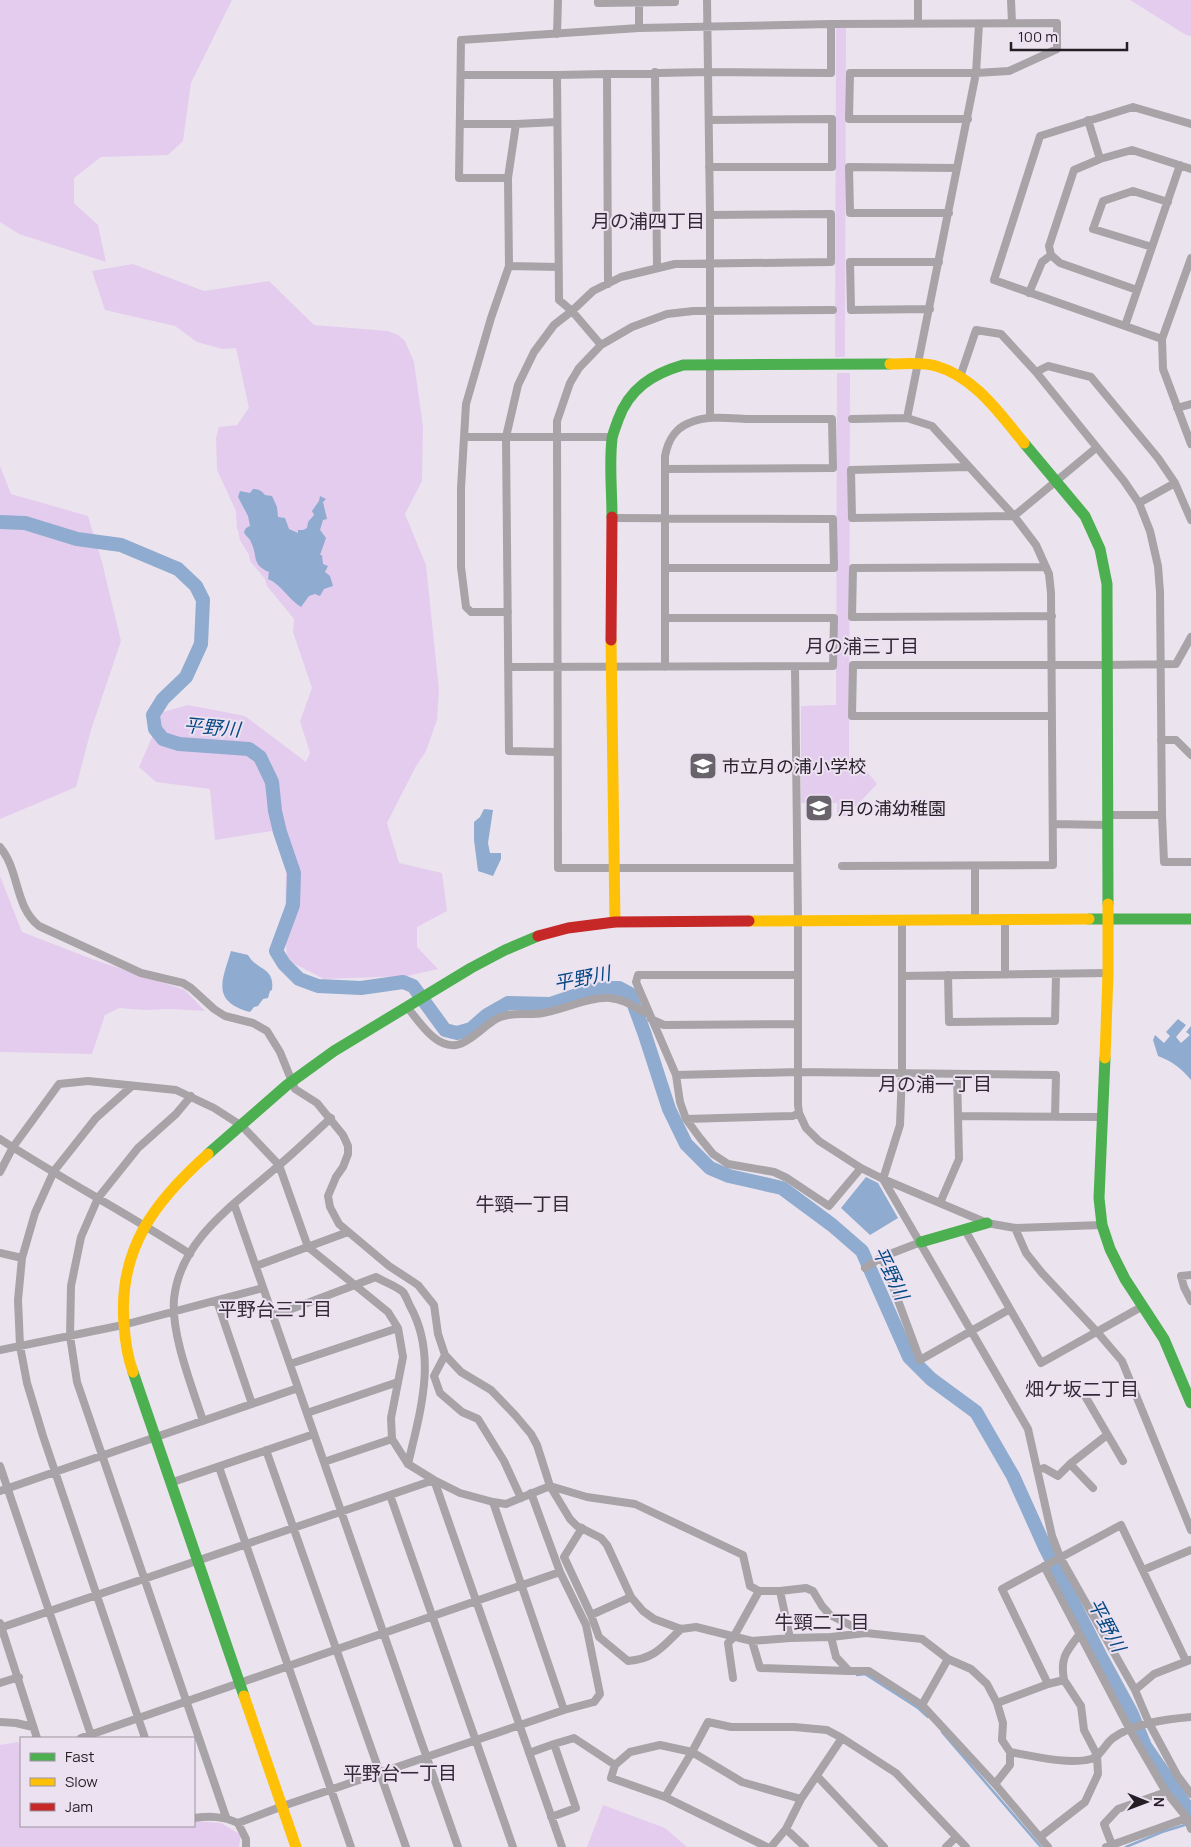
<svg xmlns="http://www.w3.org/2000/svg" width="1191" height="1847" font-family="Manrope,'Noto Sans JP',sans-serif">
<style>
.green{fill:#e4ccee}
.water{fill:#8fabcf}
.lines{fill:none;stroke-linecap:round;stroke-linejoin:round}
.stream{stroke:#8fabcf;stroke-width:2.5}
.river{stroke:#8fabcf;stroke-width:14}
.street{stroke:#a7a3a7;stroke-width:8}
.fast{stroke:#4caf50;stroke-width:11}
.slow{stroke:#ffc107;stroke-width:11}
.jam{stroke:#c62828;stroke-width:11}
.labels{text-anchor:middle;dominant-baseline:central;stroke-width:4;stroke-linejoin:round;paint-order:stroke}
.poi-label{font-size:18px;fill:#231f25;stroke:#ece1f1;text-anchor:start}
.neighbourhood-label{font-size:19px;fill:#332a36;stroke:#ece1f1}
.water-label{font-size:19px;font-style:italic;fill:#054884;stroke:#ece1f1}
</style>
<rect width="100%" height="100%" fill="#ebe4ee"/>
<!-- green -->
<path class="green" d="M0 0H232L191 83 183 141 168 155 101 157 74 178V203L98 225 106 262 19 234 0 222Z
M1130 0H1191V36L1186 35Z
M836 28H846L845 357H835Z
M133 264 204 291 269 281 314 325 388 331 398 335 405 341 414 362 423 426 422 481 405 514 426 565 439 690 437 720 426 751 415 768 387 823 399 863 442 873 447 911 417 927V947L438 969 407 976 324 979 287 960 285 927 286 864 272 831 215 840 210 789 156 782 139 767 163 712 188 705 245 716 306 762 310 753 300 721 312 688 293 632 294 619 267 586 265 579 250 561 249 555 240 540 238 530H237L236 511 217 470 216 438 219 427 237 425 249 408 236 348 222 349 197 342 175 326 105 310 92 271Z
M837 373H850L849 770H866L877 784 847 816H837V803H801V706L836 705Z
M0 466 11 494 88 516 102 562 121 641 91 730 76 787 0 819Z
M0 876 22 932 92 959 185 990 205 1011 172 1009 143 1010 119 1008 105 1015 92 1054 0 1052Z
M18 1742 21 1747V1826H194V1821L221 1823 241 1835 239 1847H0V1745Z
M603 1805 665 1828 687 1847H587Z"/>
<!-- water -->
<path class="water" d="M253 489C259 489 262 491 265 495L272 496 277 507 278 517 285 518 289 529 298 533V530H303L307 528 308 522 314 515 312 511 319 501 320 496 326 499 323 502 327 519 323 520 320 530 326 538 320 555H322L323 564 328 566 325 572 330 576 333 586 324 589 320 596 315 594 309 596 301 607C288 599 282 585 268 579L269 572C251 564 258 556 251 542 249 537 246 537 244 532L246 528 250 526 248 516 238 497 240 491 250 493Z
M484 809 493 810 488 843 490 853H501V859L493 876 478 871 474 840V822L480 817Z
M231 951 248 955C257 971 275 967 272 990L270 991 268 998 263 999 258 1006 254 1007 250 1012C211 1001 222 981 231 951Z
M1178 1019 1186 1025 1176 1037 1181 1043 1190 1035 1186 1032 1191 1026V1080C1181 1068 1173 1062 1158 1056L1153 1040 1155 1035 1164 1043 1170 1036 1166 1032Z
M866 1177 878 1183 898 1218 870 1235 841 1208Z"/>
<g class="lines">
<!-- stream -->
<path class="stream" d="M857 1675 865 1674 918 1708 928 1717
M942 1732 1041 1847
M1126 1847 1162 1832 1188 1824"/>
<!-- river -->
<path class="river" d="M0 522 25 523 77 539 121 545 178 569 196 586 203 600 201 644 186 677 163 699 153 715 155 729 163 739 179 744 249 749 260 757 272 782 275 811 280 832 294 873 293 905 276 951 284 964 299 979 318 986 361 988 403 982 413 986 445 1030 457 1033 471 1029 487 1015 508 1003 550 1004 588 991 609 988H619L630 994 645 1035 669 1109 686 1144 710 1168 729 1176 782 1188 832 1225 862 1251 909 1357 931 1379 976 1412 1013 1476 1045 1547 1100 1655 1131 1712 1145 1746 1191 1813"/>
<!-- street -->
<path class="street" d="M598 0V3L675 2V0
M639 0V28
M707 0 710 215V418
M1011 0 1012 23
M918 23V0
M557 34 558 0
M655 72 657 268
M607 74 608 284
M461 75H557
M709 120 832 119V167H709
M1088 120 1100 159
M460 124H516
M508 178H459L461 40 639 28 831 24 1057 23V49L1009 71 976 73H850L849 119H968
M949 213H850L849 167 957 168
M1152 247 1093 229 1103 201 1133 191 1168 202
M1191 258 1162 339 1163 369 1191 444
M509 266 558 267
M1137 290 1060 263 1051 255 1049 246 1074 170 1100 159 1132 150 1191 169
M1029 293 1042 262 1051 255
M930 309 851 310 850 262H939
M1125 326 1180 165
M1162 339 994 280 1040 136 1133 107 1191 124
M601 345 572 311 559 300 557 75 708 72 831 73V24
M1036 372 1048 366 1091 377 1158 458 1175 483 1191 520
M960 377 976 330 1001 334 1036 372 1124 481 1139 503 1150 531 1158 566 1160 592 1162 815 1164 862H1191
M1177 408 1191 404
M907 418 976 73 979 24
M464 437H612
M968 467 851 470 852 518 1014 516 1096 448
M1139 503 1175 483
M612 518 833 519 834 568H665
M1046 567 853 568 852 617 1052 616
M508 612H471L466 607 461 567V488L466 404 491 318 509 266 508 178 516 124 557 122
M509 667 833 666 834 618H665
M665 667V456C668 441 674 429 689 423 706 415 728 418 746 419 775 419 803 419 832 419L833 468 665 469
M795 667 798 920V1105L799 1113 806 1128 819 1141 861 1168 883 1179 987 1223 1015 1228 1102 1225
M1052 716H852L853 665H1107L1176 664 1191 637
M1161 740H1176L1191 755
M556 752 509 751 506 437 518 385 534 352 554 325 572 311 593 291 621 277 675 264 831 262V214L710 215
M1108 815H1162
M1053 824 1108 825
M0 847C20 871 14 906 39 926L141 973 183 983 191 988 214 1009 225 1016 253 1023 267 1031 280 1052 295 1089 317 1103 343 1135 348 1146V1154L343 1167 336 1177 328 1196 330 1207 339 1224 389 1266 418 1285 434 1305 438 1334 445 1355 461 1372 491 1390 515 1415 531 1434 537 1445 550 1486 570 1519 577 1526 601 1538 607 1545 631 1597 643 1611 654 1619 681 1629 696 1627 752 1641 790 1638
M842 866 1053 865 1051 593 1049 574 1036 545 1014 516 932 426 907 418 852 419
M975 866V918
M797 868H558L557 421 570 383 579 368 601 345 632 327 667 314 693 311 833 310
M1005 918V974
M902 919V1073L900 1125 883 1179 1028 1429 1052 1536 1060 1557 1135 1690 1149 1723 1177 1775 1191 1794
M798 975H638L636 982 676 1075 680 1102 686 1119 700 1138 713 1154 728 1164 774 1172 787 1178 829 1206 861 1168
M948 975 949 1022 1055 1021 1056 974
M902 976 1108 973
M407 1007C419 1021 435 1048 456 1045 468 1044 486 1024 498 1018 512 1011 528 1016 543 1013 562 1010 592 996 610 998 624 999 636 1008 648 1014
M651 1019 664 1025 798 1024
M676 1075 798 1072 1056 1075 1055 1116
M132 1086 96 1118 54 1171 35 1213 22 1258 18 1300 20 1346 27 1383 43 1436 145 1738
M191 1096 176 1114 138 1148 98 1198 81 1237 71 1286 70 1336 77 1382 226 1817
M959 1116 1101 1117
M686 1119 793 1116 799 1113
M0 1139C62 1179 128 1214 190 1254
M0 1172 13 1147 59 1084 88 1081 176 1090 214 1108 242 1126 279 1165 308 1247 388 1312 398 1328 403 1357 391 1418 392 1439 408 1464 434 1480 460 1493 493 1502 506 1504 550 1486 587 1497 635 1504 743 1555 750 1586 759 1591H780L790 1638 831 1637 866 1633 922 1639 948 1659 971 1669 987 1684 997 1703 1003 1723 1002 1740 1010 1752C1033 1756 1069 1765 1091 1759 1101 1756 1105 1744 1113 1738 1133 1723 1167 1719 1191 1717
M940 1203 959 1159 957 1074
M234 1204 458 1847
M1015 1228 1026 1253 1042 1273 1098 1333 1122 1361 1191 1530
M0 1253 22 1258
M882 1257 920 1360 1010 1309 965 1230
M256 1266 348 1232
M865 1268 882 1257 921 1242
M1191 1275 1181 1276 1184 1287 1191 1301
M217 1301 252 1404
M1010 1309 1041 1363 1143 1306
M273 1316 376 1277C384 1282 396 1286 403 1292 406 1296 408 1302 410 1306 438 1356 420 1412 408 1464
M0 1350 123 1325 263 1288
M445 1355 434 1376 440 1393 462 1412 478 1419 504 1461 521 1498
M290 1364 398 1328
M1085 1396 1123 1461
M307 1413 398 1382
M203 1421C192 1386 171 1335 174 1299 180 1241 231 1207 271 1172 292 1155 311 1136 331 1118
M266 1450 406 1847
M324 1462 392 1439
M1070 1464 1093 1488
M0 1466 92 1738
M219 1467 351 1847
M1037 1470 1044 1468 1058 1476 1070 1464 1107 1435
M170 1483 314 1434
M0 1491 298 1388
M390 1495 513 1847
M493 1502 564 1710
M582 1528 564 1557 591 1615 599 1637 628 1661C655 1659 663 1646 681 1629
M1044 1566 1130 1730 1166 1792 1187 1818 1191 1829
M1143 1570 1191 1550
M780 1591 806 1588 813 1591 822 1606 830 1615 866 1633
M591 1615 631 1597
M0 1623 37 1738
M0 1628 434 1480 562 1847
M831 1637 836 1657 849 1671H869L922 1705 995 1784 1048 1847
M752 1641 760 1668 849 1671
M733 1678 728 1643 733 1638 759 1591
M1064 1680C1060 1658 1066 1652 1079 1635
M0 1683 19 1677
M1048 1684 1002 1589 1121 1525 1186 1661
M1135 1690 1154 1674 1190 1660
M997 1703 1048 1684 1064 1680 1081 1706 1084 1730 1097 1755 1098 1774 1085 1802 1040 1837
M922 1705 948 1659
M0 1722 16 1723 33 1727
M81 1738 560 1572
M529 1753 554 1744
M615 1765 630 1752 660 1745 692 1752 742 1782 801 1799
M817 1776 884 1847
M995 1784 1010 1765V1752
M665 1797 692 1752 708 1722 731 1727H794L827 1730 842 1738 896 1773 966 1847
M551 1817 576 1808 554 1744 574 1738 615 1765 611 1778 665 1797 767 1847
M194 1818C210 1816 223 1816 238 1823L246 1839V1847
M238 1823 283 1806 564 1710 594 1702 600 1694 586 1625 560 1572 531 1493
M786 1829 805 1847
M1112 1845 1104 1824 1118 1809 1166 1792
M771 1847 786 1829 801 1799 842 1738
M946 1847 956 1837
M1106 1847 1187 1818"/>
<!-- fast -->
<path class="fast" d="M1024 443 1085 516 1100 549 1107 584 1108 904
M612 517C612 491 609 464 612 439 613 433 616 426 618 420 629 389 652 374 683 365L890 364
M1089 919H1191
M1105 1058 1099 1198 1102 1225 1110 1249 1125 1279 1164 1339 1191 1403
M208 1154 287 1085 334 1051 471 968 505 950 538 936
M921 1242 987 1223
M133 1372 244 1696"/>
<!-- slow -->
<path class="slow" d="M890 364C905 364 922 362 936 366 975 377 1000 414 1024 443
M611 640 615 922
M749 921 1089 919
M1105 1058 1108 973V904
M133 1372C127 1356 125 1340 124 1324 118 1249 155 1201 208 1154
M244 1696 296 1847"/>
<!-- jam -->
<path class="jam" d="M611 640 612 517
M538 936 568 928 615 922 749 921"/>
</g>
<!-- icons -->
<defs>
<symbol id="school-square" viewBox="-11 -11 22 22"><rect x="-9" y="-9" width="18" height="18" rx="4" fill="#69646b" stroke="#ece1f1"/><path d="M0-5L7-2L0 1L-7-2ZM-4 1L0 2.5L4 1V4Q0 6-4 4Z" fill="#fff"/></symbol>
</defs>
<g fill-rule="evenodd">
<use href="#school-square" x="687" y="750" width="32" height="32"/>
<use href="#school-square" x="803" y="792" width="32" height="32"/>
</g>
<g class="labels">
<!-- poi labels -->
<g class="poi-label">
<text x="722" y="766">市立月の浦小学校</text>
<text x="838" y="808">月の浦幼稚園</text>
</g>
<!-- neighbourhood labels -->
<g class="neighbourhood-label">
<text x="648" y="221">月の浦四丁目</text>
<text x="862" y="646">月の浦三丁目</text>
<text x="935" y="1084">月の浦一丁目</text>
<text x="523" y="1204">牛頸一丁目</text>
<text x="275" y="1309">平野台三丁目</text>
<text x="1082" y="1389">畑ケ坂二丁目</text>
<text x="822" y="1622">牛頸二丁目</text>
<text x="400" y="1773">平野台一丁目</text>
</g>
<!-- water labels -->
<g class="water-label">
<text transform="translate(212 727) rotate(5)">平野川</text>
<text transform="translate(582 978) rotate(-11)">平野川</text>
<text transform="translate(891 1273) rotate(64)">平野川</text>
<text transform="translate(1107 1625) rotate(62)">平野川</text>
</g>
</g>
<!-- legend -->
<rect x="20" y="1737" width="175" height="90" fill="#ece1f1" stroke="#9c939f"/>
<rect x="30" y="1753" width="25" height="8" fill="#4caf50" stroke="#9c939f"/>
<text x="65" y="1762" font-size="15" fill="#231f25">Fast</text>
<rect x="30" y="1778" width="25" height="8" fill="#ffc107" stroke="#9c939f"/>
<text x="65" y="1787" font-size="15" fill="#231f25">Slow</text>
<rect x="30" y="1803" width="25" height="8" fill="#c62828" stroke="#9c939f"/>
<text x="65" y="1812" font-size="15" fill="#231f25">Jam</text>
<!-- north arrow -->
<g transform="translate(1146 1802) rotate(91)" stroke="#ece1f1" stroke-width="4" paint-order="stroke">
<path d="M0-4L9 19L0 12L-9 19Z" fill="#231f25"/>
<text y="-8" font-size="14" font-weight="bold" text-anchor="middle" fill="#231f25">N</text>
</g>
<!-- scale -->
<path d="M1011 42v8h116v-8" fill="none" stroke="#231f25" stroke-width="2.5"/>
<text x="1018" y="42" font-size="15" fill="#231f25" stroke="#ece1f1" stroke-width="4" paint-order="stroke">100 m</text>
</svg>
